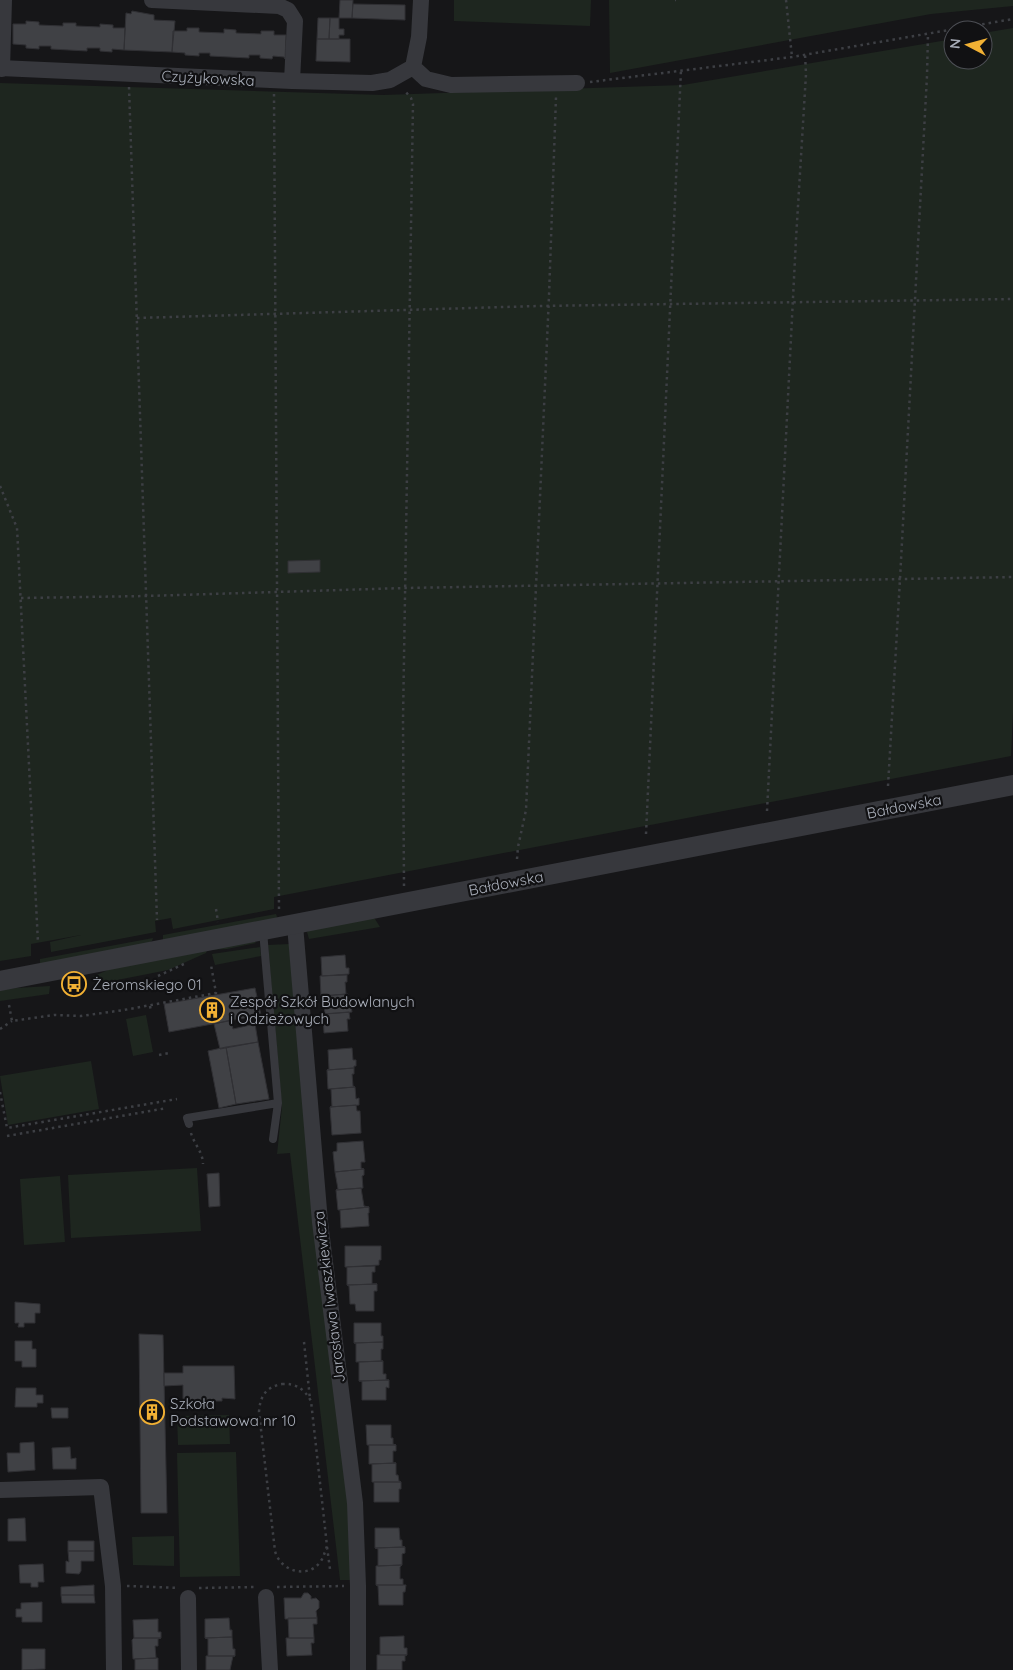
<svg xmlns="http://www.w3.org/2000/svg" width="1013" height="1670" font-family="Quicksand,sans-serif">
<style>
.green{fill:#1e261f}
.building{fill:#404145;stroke:#303034}
.lines{fill:none;stroke-linecap:round;stroke-linejoin:round}
.path{stroke:#3d3f44;stroke-width:2.5;stroke-dasharray:2.5 4;stroke-linecap:butt}
.service{stroke:#37383d;stroke-width:8}
.minor{stroke:#37383d;stroke-width:16}
.tertiary{stroke:#37383d;stroke-width:20}
.labels{text-anchor:middle;dominant-baseline:central;stroke-width:4.5;stroke-linejoin:round;paint-order:stroke}
.street-label{font-size:15px;fill:#a8adb8;stroke:#111113}
.poi-label{font-size:15px;fill:#a8adb8;stroke:#111113;text-anchor:start}
</style>
<rect width="100%" height="100%" fill="#161618"/>
<!-- green -->
<path class="green" d="M454 0H591L590 26 454 21Z
M609 0H1013V6L931 14 610 73Z
M1013 28V713L1011 756 274 897V909L173 929 171 918 155 921 156 932 51 952 50 942 81 935 31 944V956L0 961V83L383 95 683 85 953 39V60H983V33Z
M276 914 277 917 274 920 163 941V935Z
M371 917 375 919 380 927 309 939 307 932 310 930Z
M153 938 152 941 149 943 40 965V959Z
M254 941 256 943 227 949 207 950 206 953 168 970 97 984 92 979V977L117 966Z
M289 944 348 1492 351 1580H340L290 1153 277 1154 282 1107 268 945Z
M260 947 261 956 215 965 212 954Z
M50 986 49 994 0 1001V989Z
M146 1015 153 1052 133 1056 126 1019Z
M91 1061 99 1109 8 1125 0 1076Z
M197 1168 201 1231 71 1238 68 1175Z
M60 1176 65 1242 24 1245 20 1179Z
M229 1415 230 1444 178 1445 177 1416Z
M236 1452 240 1576 180 1577 177 1453Z
M174 1536V1566L133 1565 132 1537Z"/>
<!-- building -->
<path class="building" d="M340 0H353L352 18H339Z
M353 4 405 5V20L352 18Z
M132 11 154 15V20L175 21 172 52 124 50 126 13 131 14Z
M318 18H330L329 39H317Z
M330 18H339V29H344V35H339V39H329Z
M26 21 39 22V25L63 26V23H76V26L100 27V24L113 25V28H125L124 50 112 49V52L100 51V48H87V51L51 49V46H39V49L26 48V45L13 44V24H26Z
M187 28H199V32L224 33V29L236 30V33L261 34V31H274V35H286L285 59 284 57 273 56 272 59 260 58V55H249V58L210 56V53H199V56L185 55V53L172 52 173 31H187Z
M317 39H350V62L316 61Z
M320 560V572L288 573V561Z
M345 955 346 968H349V974L322 976 321 957Z
M347 975V982H345L346 994 321 996 320 976Z
M255 988 261 1015 169 1032 164 1004Z
M348 994 349 1006H351L352 1012 325 1014 323 996Z
M349 1012 350 1019H347L348 1031 324 1033 323 1014Z
M231 1020 233 1029 255 1024 258 1042 220 1049 214 1024Z
M258 1042 269 1099 236 1104 226 1047Z
M226 1047 236 1104 219 1108 208 1051Z
M352 1048 353 1060H356V1066H354V1068L327 1070 329 1069 328 1050Z
M354 1068V1074H352L353 1086 355 1087 328 1089 327 1070Z
M355 1087 356 1099 359 1098V1105L330 1107H332L331 1089Z
M356 1105 357 1111H360L361 1133 332 1135 330 1107Z
M363 1141 365 1162H361V1168L364 1169 335 1172 333 1152 337 1151V1143Z
M364 1169V1175L362 1176 363 1188 336 1190 338 1189 335 1172Z
M219 1173 220 1206 209 1207 207 1174Z
M361 1188 364 1206 369 1207 338 1210 336 1190Z
M369 1207V1213H368L369 1226 341 1228 340 1210Z
M345 1246H381V1260H379V1265L345 1267Z
M375 1266V1272H372V1284H377L347 1285V1267Z
M377 1284V1291H374V1311H356L355 1304H350L349 1286 347 1285Z
M15 1302 40 1304V1313H35V1323H24V1327H18L19 1323H15Z
M354 1323H381V1336H383V1342L354 1343Z
M139 1334 163 1335 167 1513H141Z
M15 1341H32V1349H36V1367H22V1361H15Z
M383 1342V1349H381V1361H383L356 1362V1343H354Z
M383 1361V1374H386V1380H389L359 1381V1362Z
M183 1366H234L235 1399 222 1398V1401H183V1385L164 1386V1373H183Z
M389 1380V1388L386 1387V1400H362V1381H359Z
M16 1388H36V1395H43V1403H37V1407H15Z
M51 1408H68V1418H52Z
M366 1425H391V1438H393V1444L396 1445H367Z
M34 1442 35 1470 8 1472 7 1453H20V1443Z
M369 1445H396V1451H393V1463H396L369 1464Z
M70 1447 71 1459 76 1458V1469H53L52 1448Z
M396 1463V1475H398L399 1481 401 1482H372V1464Z
M374 1482H401V1489H399V1502H374Z
M25 1518 26 1541H8V1519Z
M375 1528H399L400 1540H402V1546L405 1547 375 1548Z
M68 1541H94V1551H68Z
M405 1547V1553L402 1554V1565L378 1566V1549L375 1548Z
M68 1551H94V1561H81V1571L79 1574 66 1573V1561L69 1562Z
M43 1564 44 1582H38V1587H31V1583H20L19 1565Z
M402 1565 400 1567V1579H403V1585H376V1566Z
M94 1585V1595H61V1587Z
M376 1585H406L405 1592H403V1605H379L378 1586Z
M304 1593H308L311 1596V1599L316 1598 319 1601V1608L316 1611 317 1618 285 1619 284 1598H301Z
M61 1595H94L95 1603H62Z
M42 1602V1622H22V1617H16V1609H21V1603Z
M229 1618 230 1630H232V1637L205 1638V1619Z
M288 1618H317V1624H313L314 1638H289Z
M158 1619V1632H161V1638H134L133 1620Z
M404 1636V1648H407V1655H380V1637Z
M232 1637 233 1649H235V1656H208V1639L205 1638Z
M134 1638H161L158 1639V1646H155L156 1658 133 1659 132 1640Z
M286 1638H314V1643H311L312 1655 287 1656Z
M22 1649H45V1669L22 1670Z
M377 1655H407H405V1661H402V1670H377Z
M206 1656H235H233L230 1670H206Z
M158 1658V1670H135V1659Z"/>
<g class="lines">
<!-- path -->
<path class="path" d="M675 0H676
M786 0 792 57
M590 82 792 57 1013 19
M129 87 157 920
M274 94 279 910
M137 318 538 306 1013 299
M0 486 17 528 38 943
M21 598 146 596 405 588 1013 577
M888 786 900 579 927 76 928 34
M767 811 796 239 806 74 805 54
M646 834 681 70
M517 859 518 847 526 810 549 296 556 97
M404 886 403 720 413 104 411 98 404 90
M216 909 218 922
M158 976 186 963
M9 1005 12 1021 54 1015 81 1016 124 1010 216 993 211 965
M150 1006 151 1011
M0 1029 12 1021
M159 1055 169 1053
M0 1092 7 1128 177 1099
M191 1133C194 1144 203 1152 203 1164
M7 1136 167 1108
M304 1342 310 1399
M282 1384C296 1383 304 1389 311 1401L327 1546C325 1551 324 1556 321 1561 308 1580 280 1571 275 1551L259 1412C260 1396 266 1387 282 1384Z
M327 1547 330 1569
M127 1586 179 1588
M277 1587 344 1586
M199 1588 256 1587"/>
<!-- service -->
<path class="service" d="M189 1124 187 1118 278 1103 263 931
M273 1139 278 1103"/>
<!-- minor -->
<path class="minor" d="M152 0 279 6 288 10 295 21 292 81
M413 67 426 79 451 85 577 83
M413 67 419 37 421 0
M0 68 292 81 372 83 390 80 413 67
M2 69 4 0
M295 925 320 1222 355 1503 358 1586V1670
M0 1490 101 1487 113 1586 114 1670
M266 1597 270 1670
M188 1598 189 1670"/>
<!-- tertiary -->
<path class="tertiary" d="M0 981 1013 785"/>
</g>
<!-- icons -->
<defs>
<symbol id="bus-ring" viewBox="-11 -11 22 22"><circle r="9.5" fill="#111113" stroke="#f2b134" stroke-width="1.5"/><path d="M-5-6H5V4H4V6H2V4H-2V6H-4V4H-5ZM-3.5-4V0h7V-4ZM-3.5 1.2v1.5H-2V1.2ZM2 1.2v1.5H3.5V1.2Z" fill="#f2b134"/></symbol>
<symbol id="building-ring" viewBox="-11 -11 22 22"><circle r="9.5" fill="#111113" stroke="#f2b134" stroke-width="1.5"/><path d="M-4-6H4V6H1V3H-1V6H-4ZM-2.5-4.3h1.7v1.8h-1.7ZM.8-4.3h1.7v1.8H.8ZM-2.5-1h1.7V.8h-1.7ZM.8-1h1.7V.8H.8Z" fill="#f2b134"/></symbol>
</defs>
<g fill-rule="evenodd">
<use href="#bus-ring" x="60" y="970" width="28" height="28"/>
<use href="#building-ring" x="198" y="996" width="28" height="28"/>
<use href="#building-ring" x="138" y="1398" width="28" height="28"/>
</g>
<g class="labels">
<!-- street labels -->
<g class="street-label">
<text transform="translate(208 78) rotate(3)">Czyżykowska</text>
<text transform="translate(904 806) rotate(-11)">Bałdowska</text>
<text transform="translate(506 883) rotate(-11)">Bałdowska</text>
<text transform="translate(329 1297) rotate(-97)">Jarosława Iwaszkiewicza</text>
</g>
<!-- poi labels -->
<g class="poi-label">
<text x="92" y="984">Żeromskiego 01</text>
<text x="230" y="1001">Zespół Szkół Budowlanych<tspan x="230" dy="17">i Odzieżowych</tspan></text>
<text x="170" y="1403">Szkoła<tspan x="170" dy="17">Podstawowa nr 10</tspan></text>
</g>
</g>
<!-- north arrow -->
<g transform="translate(968 45) rotate(276)"><circle r="24" fill="#111113" stroke="#4d4f55"/>
<path d="M0-4L9 19L0 12L-9 19Z" fill="#f2b134"/>
<text y="-8" font-size="14" font-weight="bold" text-anchor="middle" fill="#a8adb8">N</text>
</g>
</svg>
